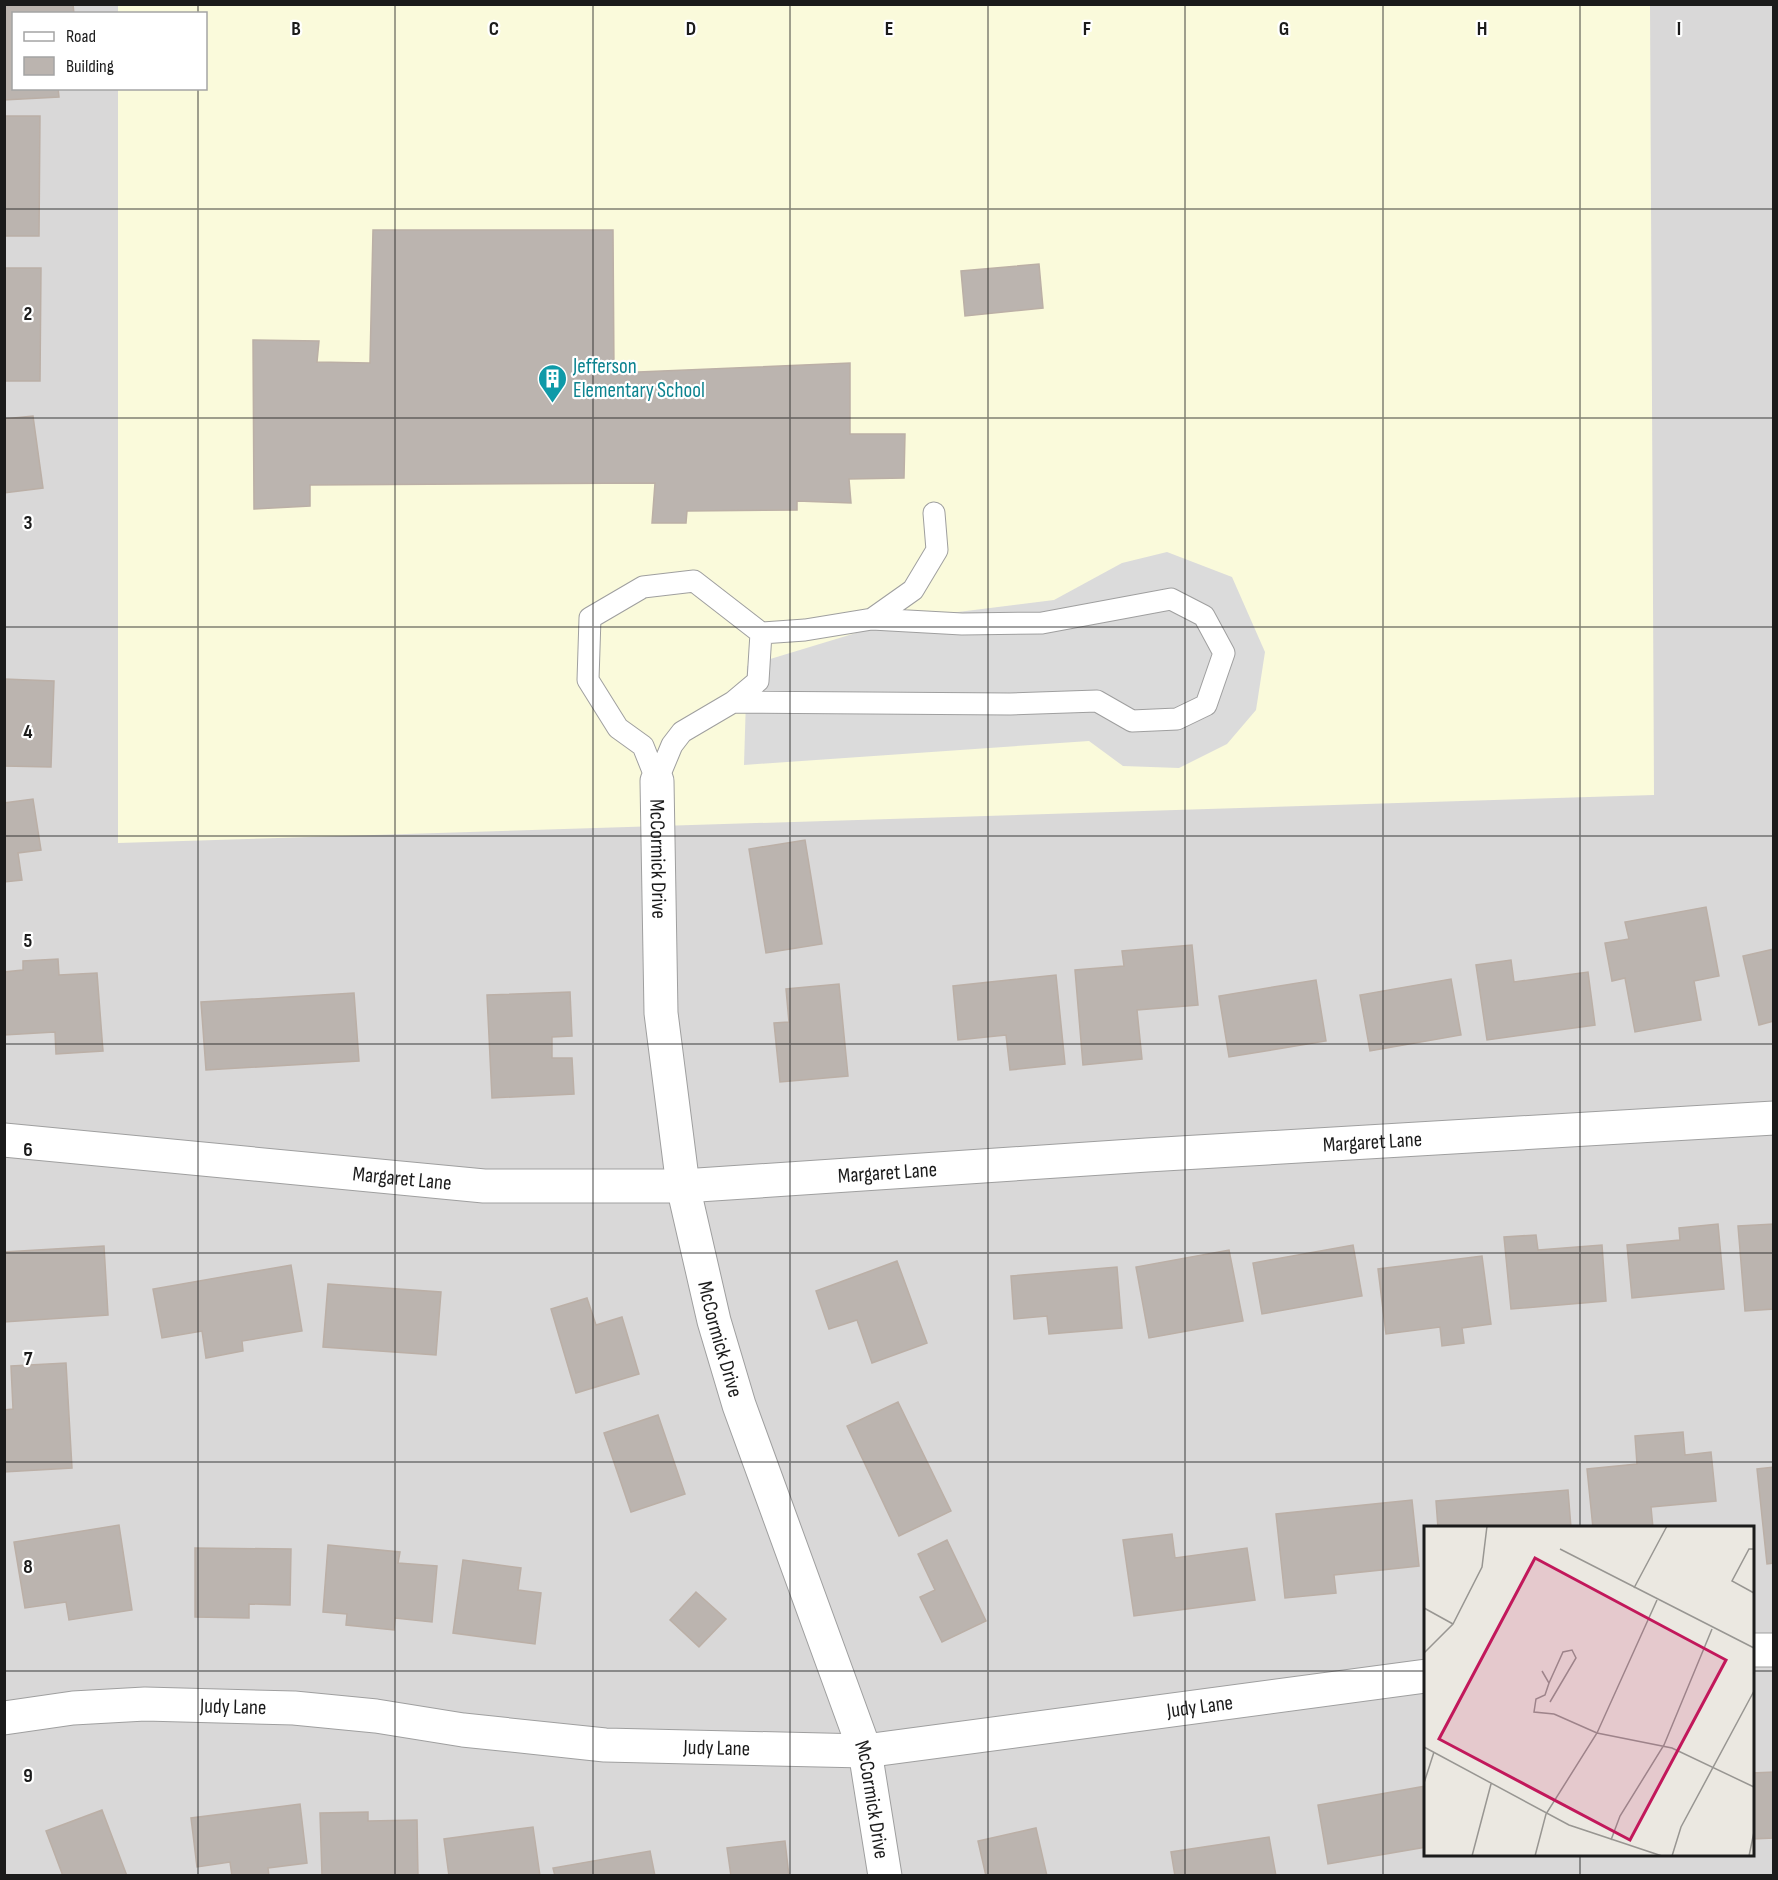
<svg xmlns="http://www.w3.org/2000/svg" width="1778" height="1880" font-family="'Sofia Sans Condensed',sans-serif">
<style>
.residential{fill:#d9d8d8;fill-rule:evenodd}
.education{fill:#fafadb}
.parking{fill:#dbdbdb}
.building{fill:#bbb4af;stroke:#bbafa6;stroke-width:1.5}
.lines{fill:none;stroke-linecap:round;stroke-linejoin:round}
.lane-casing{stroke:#9f9f9f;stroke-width:23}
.street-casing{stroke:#9f9f9f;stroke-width:35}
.lane{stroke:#fff;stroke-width:21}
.street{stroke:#fff;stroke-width:33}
.grid{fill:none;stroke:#1b1b1b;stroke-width:1.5;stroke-opacity:0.55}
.labels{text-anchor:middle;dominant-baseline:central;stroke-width:4.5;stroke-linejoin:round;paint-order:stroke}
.culture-label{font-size:21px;fill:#0d838f;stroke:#fff;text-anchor:start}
.street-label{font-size:21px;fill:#1b1b1b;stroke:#fff}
.inset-road{fill:none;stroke:#989692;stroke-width:1.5}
.view{fill:#c2185b;fill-opacity:0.15;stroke:#c2185b;stroke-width:3}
.inset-edge{fill:none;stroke:#1b1b1b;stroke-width:3}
.grid-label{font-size:20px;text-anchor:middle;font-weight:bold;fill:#1b1b1b;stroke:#fff;stroke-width:4.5;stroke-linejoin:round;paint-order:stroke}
</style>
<rect width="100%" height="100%" fill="#ebe8e1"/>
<!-- residential -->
<path class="residential" d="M5 5H1773V1875H5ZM14 14H206V88H14ZM1426 1528H1752V1854H1426Z"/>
<!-- education -->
<path class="education" d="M118 5H1650L1654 795 118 843V89L206 88V14L118 13Z"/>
<!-- parking -->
<path class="parking" d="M1167 552 1232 577 1265 652 1256 710 1227 744 1179 768 1123 766 1089 741 744 765 747 666 902 619 1054 600 1122 563Z"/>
<!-- building -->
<path class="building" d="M4 4H73L74 14H14V88H58L59 97 4 100Z
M4 116H40L39 236H4Z
M373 230H613L614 373 850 363V434H905L904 478 849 479 851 503 797 501V510L687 511 686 523H652L655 483 310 485V506L254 509 253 340 319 341 317 362 370 363Z
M1039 264 1043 308 965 316 961 271Z
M4 268H41L40 381H4Z
M33 416 43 488 4 493V419Z
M4 679 54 681 51 767 4 766Z
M33 799 41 850 18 853 22 880 4 882V803Z
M805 840 822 944 766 953 749 849Z
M1706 907 1719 976 1694 981 1701 1020 1635 1032 1625 978 1612 981 1605 943 1629 939 1625 922Z
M1192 945 1198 1005 1137 1010 1142 1059 1083 1065 1075 970 1124 966 1122 951Z
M1774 949V1021L1759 1025 1743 956Z
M58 959 59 975 97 973 103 1051 56 1054 55 1032 4 1035V972L23 970V961Z
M1511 960 1514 982 1588 972 1595 1025 1487 1040 1476 965Z
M1056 975 1065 1064 1010 1070 1006 1035 958 1040 953 986Z
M1451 979 1461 1035 1370 1051 1360 995Z
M1316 980 1326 1041 1229 1057 1219 996Z
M839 984 848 1076 780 1082 774 1023 789 1022 786 989Z
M570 992 572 1036 552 1037V1058H572L574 1094 492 1098 487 995Z
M354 993 359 1061 206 1070 201 1002Z
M1718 1224 1724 1289 1632 1298 1627 1245 1680 1240 1679 1228Z
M1774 1224V1309L1745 1311 1738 1226Z
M1536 1235 1538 1250 1602 1245 1606 1301 1511 1309 1504 1237Z
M1353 1245 1362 1296 1262 1314 1253 1263Z
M104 1246 108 1315 4 1322V1252Z
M1229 1250 1243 1321 1149 1338 1136 1267Z
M1482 1256 1491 1324 1462 1328 1464 1343 1442 1346 1440 1327 1386 1334 1378 1269Z
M897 1261 927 1343 872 1363 857 1320 829 1329 816 1291Z
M291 1265 302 1331 242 1341 243 1351 206 1358 202 1331 162 1338 153 1289Z
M1117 1267 1122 1328 1049 1334 1047 1316 1014 1319 1011 1276Z
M328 1284 441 1292 436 1355 323 1347Z
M587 1298 596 1325 622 1317 639 1374 576 1393 551 1309Z
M66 1363 72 1468 4 1472V1410L13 1409 11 1366Z
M898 1402 951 1511 899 1536 847 1426Z
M658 1415 685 1494 631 1512 604 1433Z
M1683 1432 1685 1455 1711 1452 1716 1501 1651 1507 1653 1528H1593L1587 1469 1637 1464 1635 1436Z
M1774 1467V1563L1767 1564 1757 1469Z
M1568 1490 1571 1528H1438L1436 1501Z
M1412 1500 1419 1566 1334 1575 1336 1593 1285 1598 1276 1514Z
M119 1525 132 1610 69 1620 66 1602 25 1608 14 1542Z
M1172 1534 1175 1558 1247 1548 1255 1600 1134 1616 1123 1540Z
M947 1540 986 1621 942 1642 920 1597 935 1590 918 1554Z
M328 1545 400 1552 398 1563 437 1566 432 1622 395 1618 394 1630 346 1625 347 1614 323 1612Z
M195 1548 291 1549 290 1605 249 1604V1618L195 1617Z
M463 1560 521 1568 518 1590 541 1593 535 1644 453 1633Z
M696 1592 726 1619 699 1647 670 1620Z
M1774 1772V1838L1752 1839V1773Z
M1426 1786V1847L1328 1864 1318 1805Z
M300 1804 307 1863 268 1868 269 1876H232L230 1862 197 1867 191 1818Z
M102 1810 127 1876H63L46 1831Z
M368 1812V1821L417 1820 418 1876H322L320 1813Z
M533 1827 540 1876H449L444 1839Z
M1036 1828 1047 1876H986L978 1841Z
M1269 1837 1276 1876H1175L1171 1852Z
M785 1841 789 1876H731L727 1848Z
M650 1851 655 1876H555L553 1868Z"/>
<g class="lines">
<defs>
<path id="lane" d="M733 702 1010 704 1097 701 1132 721 1177 719 1206 705 1224 653 1204 616 1171 599 1042 623 962 624 872 619
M657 781 643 746 618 728 588 680 590 618 643 587 694 581 761 633 805 630 872 619 913 590 937 550 934 513
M657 781 672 745 682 732 733 702 758 681 761 633"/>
<g id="street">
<path id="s1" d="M657 781 661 1013 683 1186 714 1321 739 1405 865 1751 885 1876"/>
<path id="s2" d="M4 1140 484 1186H683L1147 1155 1774 1118"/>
<path d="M1752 1650H1774"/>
<path id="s3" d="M4 1718 73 1708 145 1704 294 1708 376 1716 463 1730 605 1745 865 1751 1426 1676"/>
</g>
</defs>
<!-- lane casing -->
<use href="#lane" class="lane-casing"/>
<!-- street casing -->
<use href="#street" class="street-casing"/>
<!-- lane -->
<use href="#lane" class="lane"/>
<!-- street -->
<use href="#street" class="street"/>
</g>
<!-- grid -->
<path class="grid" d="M198 4V14M395 4V1876M593 4V1876M790 4V1876M988 4V1876M1185 4V1876M1383 4V1876M1580 4V1528M198 88V1876M4 209H1774M4 418H1774M4 627H1774M4 836H1774M4 1044H1774M4 1253H1774M4 1462H1774M4 1671H1426M1752 1671H1774M1580 1854V1876"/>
<!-- icons -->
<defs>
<symbol id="building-pin" viewBox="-11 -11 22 30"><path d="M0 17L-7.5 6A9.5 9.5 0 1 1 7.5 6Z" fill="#0f9aa8" stroke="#fff"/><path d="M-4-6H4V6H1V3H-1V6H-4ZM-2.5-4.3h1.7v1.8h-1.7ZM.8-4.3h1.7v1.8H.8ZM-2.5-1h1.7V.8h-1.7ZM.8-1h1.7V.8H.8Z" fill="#fff"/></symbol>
</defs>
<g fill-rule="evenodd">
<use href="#building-pin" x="536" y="362" width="33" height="45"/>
</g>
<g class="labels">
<!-- culture labels -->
<g class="culture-label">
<text x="573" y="366">Jefferson<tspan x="573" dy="24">Elementary School</tspan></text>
</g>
<!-- street labels -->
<g class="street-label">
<text stroke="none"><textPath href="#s1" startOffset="78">McCormick Drive</textPath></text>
<text stroke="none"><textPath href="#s2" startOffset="1372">Margaret Lane</textPath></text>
<text stroke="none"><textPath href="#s2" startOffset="886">Margaret Lane</textPath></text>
<text stroke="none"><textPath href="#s2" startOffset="400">Margaret Lane</textPath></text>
<text stroke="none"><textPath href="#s1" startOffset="564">McCormick Drive</textPath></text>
<text stroke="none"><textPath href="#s3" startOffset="230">Judy Lane</textPath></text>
<text stroke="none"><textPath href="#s3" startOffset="1202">Judy Lane</textPath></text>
<text stroke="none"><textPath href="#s3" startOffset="716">Judy Lane</textPath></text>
<text stroke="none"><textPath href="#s1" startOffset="1050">McCormick Drive</textPath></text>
</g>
</g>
<!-- overview -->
<g transform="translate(1424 1526)">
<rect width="330" height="330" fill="#ebe8e1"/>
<path class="inset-road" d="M136 23 330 122M330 23H325L308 55 330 67M210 62 243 0M0 82 29 98M0 127 29 98 58 41 63 0M118 145 125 157 121 169 112 173 110 186 130 188M125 157 139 126 148 124 152 132 126 176M130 188 173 207 248 222 330 261M0 221 145 299 238 330M0 257 10 226M187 314 196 290 240 219 288 103M48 330 67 258M111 330 122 288 173 207 233 74M248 330 257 301 330 165M325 330 330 306"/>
<path class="view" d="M111 32 302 134 206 314 15 213Z"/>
<rect width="330" height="330" class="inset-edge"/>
</g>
<g class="grid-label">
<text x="296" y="35">B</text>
<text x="494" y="35">C</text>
<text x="691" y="35">D</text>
<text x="889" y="35">E</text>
<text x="1087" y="35">F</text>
<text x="1284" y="35">G</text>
<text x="1482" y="35">H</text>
<text x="1679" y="35">I</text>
<text x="28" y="320">2</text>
<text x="28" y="529">3</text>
<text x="28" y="738">4</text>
<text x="28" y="947">5</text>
<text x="28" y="1156">6</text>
<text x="28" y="1365">7</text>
<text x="28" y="1573">8</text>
<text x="28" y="1782">9</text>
</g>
<!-- border -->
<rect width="1778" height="1880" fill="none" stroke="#1b1b1b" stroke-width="12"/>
<!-- legend -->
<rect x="12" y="12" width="195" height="78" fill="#ffffff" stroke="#a4a4a4" stroke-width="1.5"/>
<rect x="24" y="32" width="30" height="9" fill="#ffffff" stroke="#a4a4a4" stroke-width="1.5"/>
<text x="66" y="42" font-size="18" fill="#1b1b1b">Road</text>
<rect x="24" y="57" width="30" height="18" fill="#bbb4af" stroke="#a4a4a4" stroke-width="1.5"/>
<text x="66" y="72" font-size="18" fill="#1b1b1b">Building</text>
</svg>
